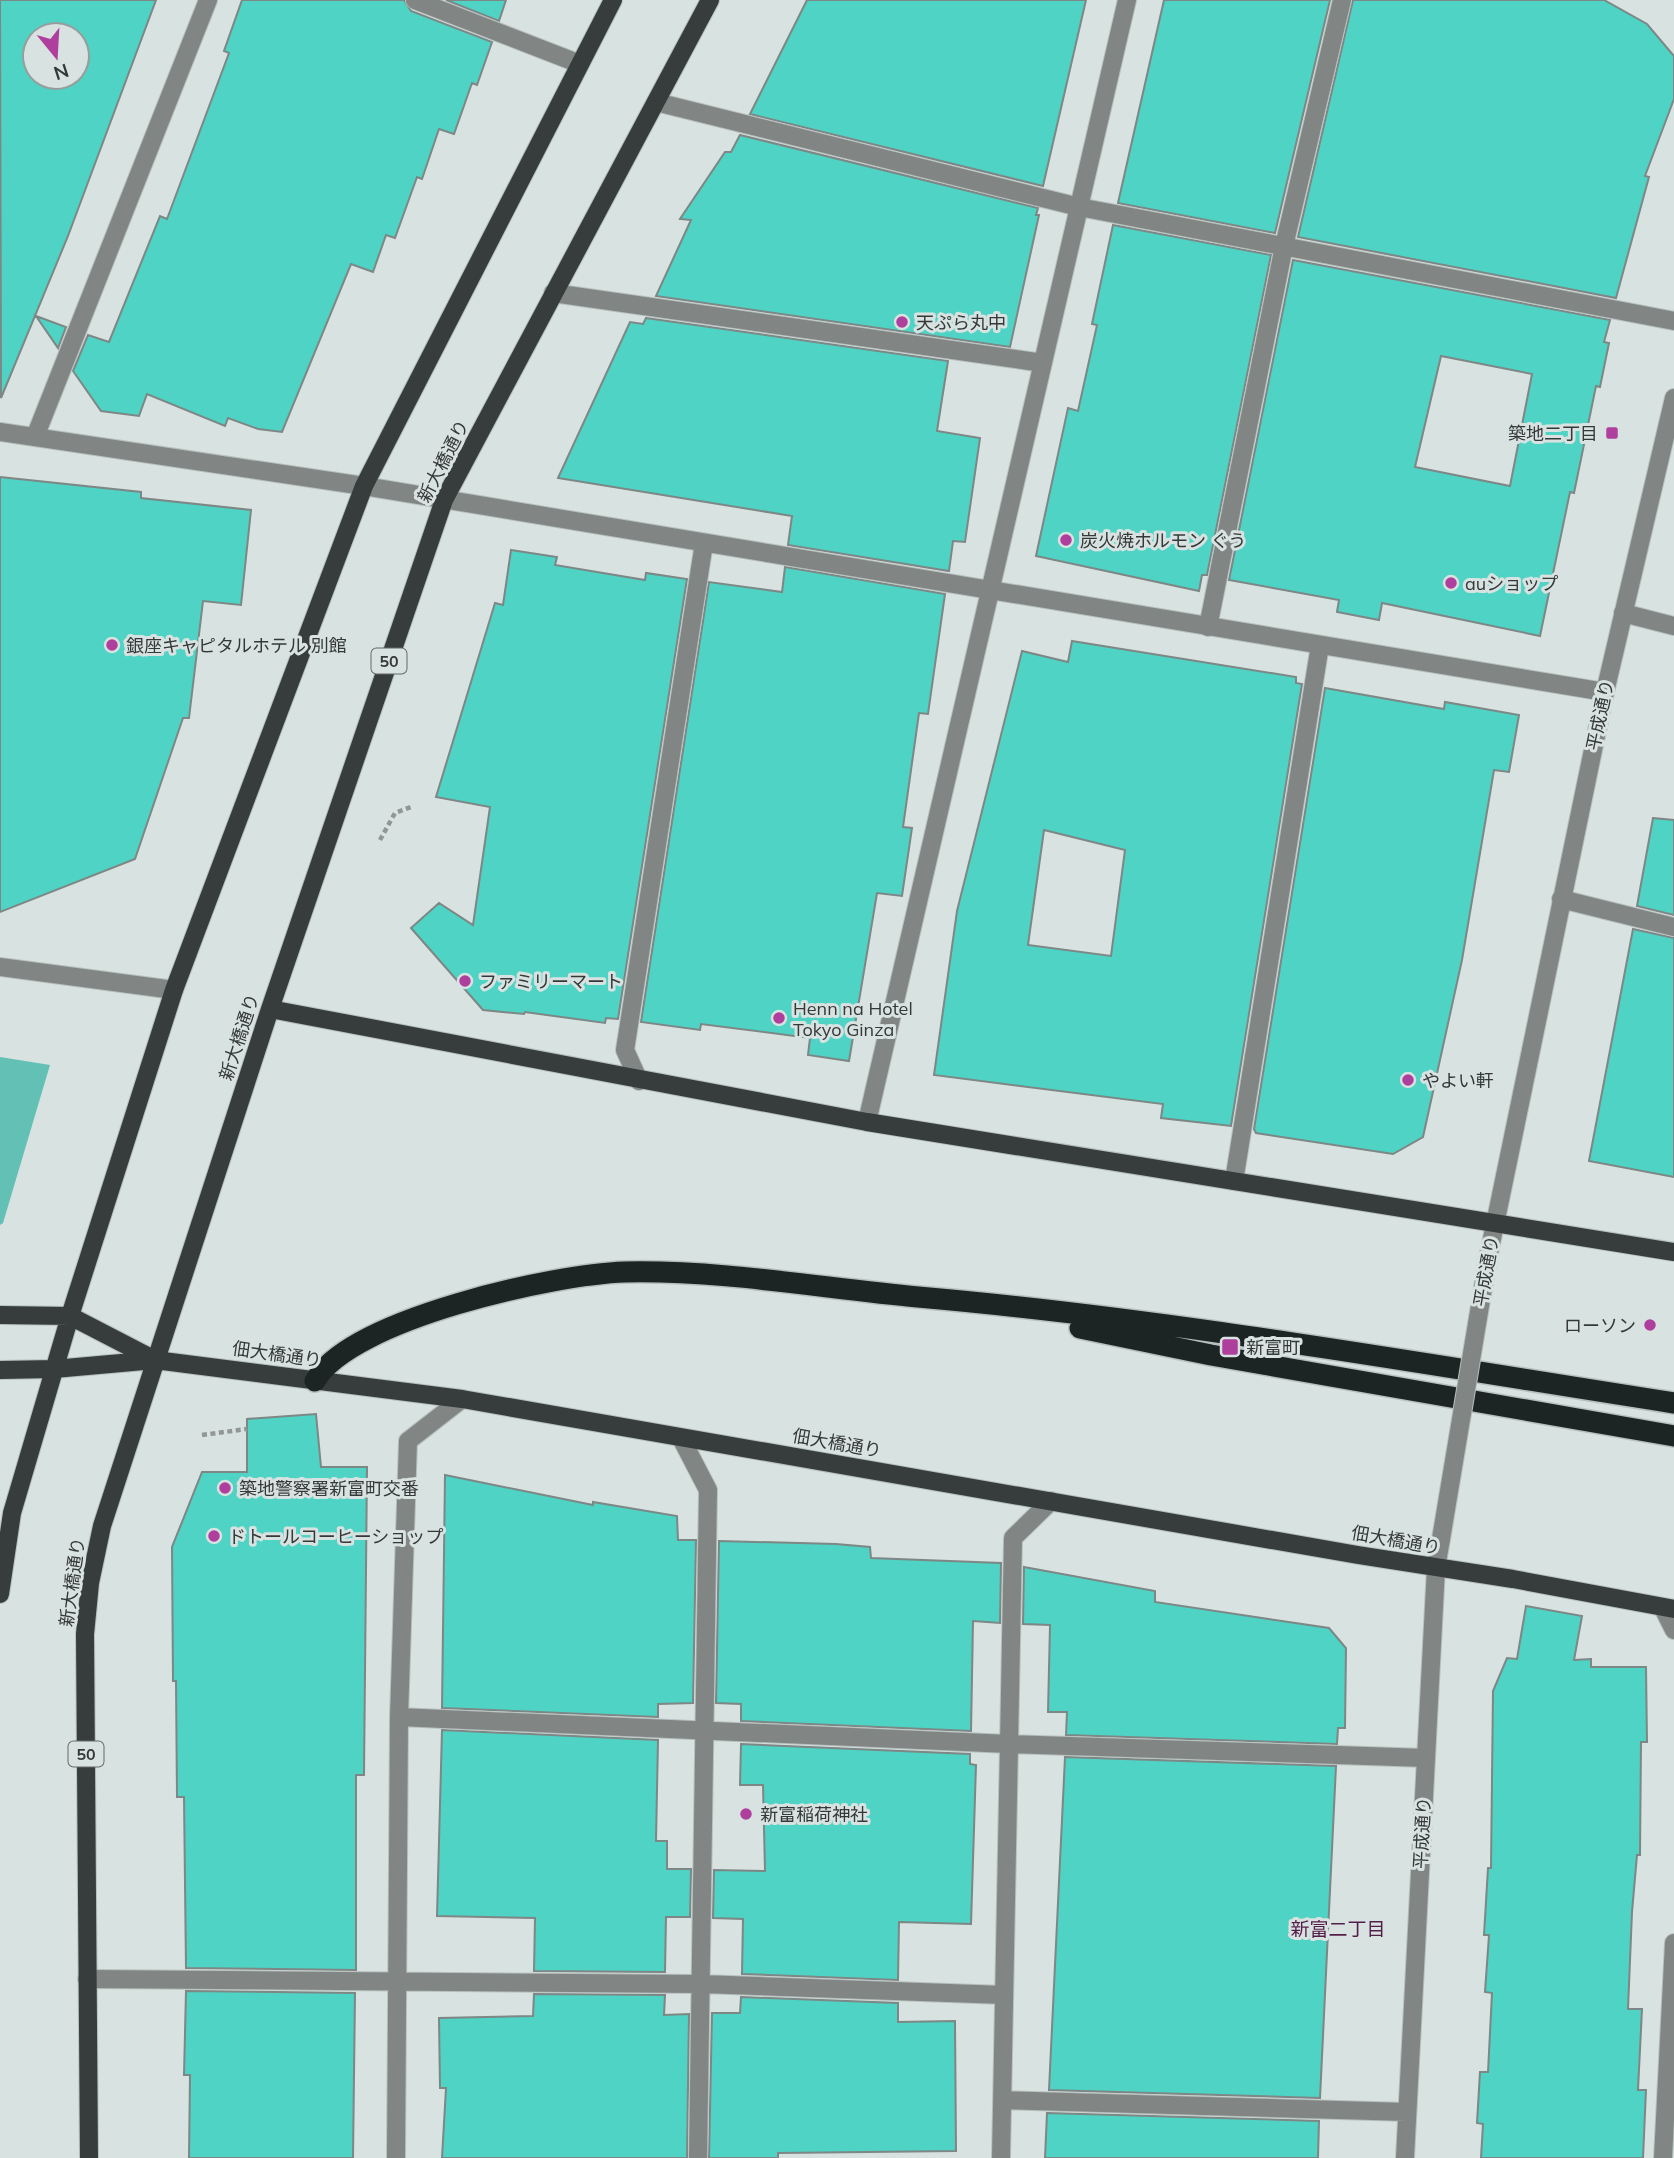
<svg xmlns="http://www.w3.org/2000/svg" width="1674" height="2158" font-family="Mulish,'Noto Sans JP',sans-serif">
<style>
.green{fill:#63c0b4}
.building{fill:#4ed3c4;stroke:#7d8785;stroke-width:2;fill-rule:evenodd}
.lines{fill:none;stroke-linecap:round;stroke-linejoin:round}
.minor-casing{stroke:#b7c0be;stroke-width:20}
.major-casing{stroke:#b7c0be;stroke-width:20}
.highway-casing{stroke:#b7c0be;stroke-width:24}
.path{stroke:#909796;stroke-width:4.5;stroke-dasharray:5 3.5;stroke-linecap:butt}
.minor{stroke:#818584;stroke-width:18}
.major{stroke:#363d3c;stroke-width:18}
.highway{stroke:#1d2524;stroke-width:21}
.minor-bridge-casing{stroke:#b7c0be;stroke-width:20;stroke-linecap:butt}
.minor-bridge{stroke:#818584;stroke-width:18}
.poi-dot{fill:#ae3f9c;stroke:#d8e2e0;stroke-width:2.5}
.labels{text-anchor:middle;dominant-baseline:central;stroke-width:6;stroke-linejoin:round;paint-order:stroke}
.shield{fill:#d8e2e0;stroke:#656b6a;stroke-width:2}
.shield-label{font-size:16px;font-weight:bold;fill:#343838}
.poi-label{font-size:18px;fill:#343838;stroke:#d8e2e0;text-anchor:start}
.street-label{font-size:18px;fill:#343838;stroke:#d8e2e0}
.neighbourhood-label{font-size:19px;fill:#531d4a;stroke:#d8e2e0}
</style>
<rect width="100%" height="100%" fill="#d8e2e0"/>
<!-- green -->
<path class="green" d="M0 1057 50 1065 3 1223 0 1225Z"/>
<!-- building -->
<path class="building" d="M0 0H156L68 236 1 398ZM35 35H77V77H35Z
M242 0H404L411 11 492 42 477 85 472 83 454 134 439 129 422 179 417 177 395 238 386 235 373 272 351 264 282 432 258 429 228 418 225 426 147 394 139 416 101 411 73 371 88 335 109 342 160 216 167 219 229 53 224 51Z
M446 0H506L499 21Z
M807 0H1086L1043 186 750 114Z
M1164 0H1330L1275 233 1118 203Z
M1353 0H1604L1647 24 1674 56V99L1645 176 1649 177 1616 298 1298 237Z
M740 135 1038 208 1036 215H1039L1010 347 656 296 691 220 680 219 725 152H731Z
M1113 225 1271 255 1207 575H1202L1199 591 1036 556 1068 408 1078 411 1097 325 1092 324Z
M1293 260 1610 320 1604 342 1609 343 1600 387 1596 386 1574 493 1570 492 1540 636 1382 603 1379 620 1337 612 1339 600 1229 580ZM1441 356 1532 374 1510 486 1415 467Z
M36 316 66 327 58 348Z
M646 318 948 361 937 431 980 438 965 542 953 541 949 571 788 545 792 516 558 478 630 322 643 324Z
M0 477 141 492V498L251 510 241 605 203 601 189 718H183L135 859 0 912Z
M511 550 557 557 555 565 645 580 646 573 687 579 618 1019 606 1018 605 1023 525 1012 524 1014 483 1010 411 928 439 903 473 925 490 807 436 797 495 603 503 605Z
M785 567 945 594 928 714 919 713 903 827 912 828 902 896 877 893 849 1061 808 1055 810 1038 701 1024 700 1030 641 1022 709 582 782 592Z
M1072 641 1296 677V683L1302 684 1231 1126 1161 1118 1163 1104 934 1075 957 911 1022 651 1068 662ZM1044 830 1125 850 1111 956 1028 945Z
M1325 688 1444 709 1445 702 1519 715 1509 772 1494 770 1462 960 1423 1137 1393 1154 1256 1133 1254 1129Z
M1653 818 1674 820V915L1637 906Z
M1633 929 1674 938V1177L1589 1161Z
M316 1414 321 1467H367L364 1775H356V1970L186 1968 184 1797H177L176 1681H173L172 1547 202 1472H247V1419Z
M445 1475 593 1505V1502L677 1516 678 1540H696L693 1703 658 1704V1717L442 1708Z
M719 1541 836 1544 870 1547 871 1558 1001 1563 1000 1623 973 1621 971 1731 741 1721V1704L716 1703Z
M1024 1567 1155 1591V1602L1329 1628 1346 1648 1345 1728H1338L1337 1744 1066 1735 1067 1712H1048L1050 1625 1023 1624Z
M1526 1606 1582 1616 1574 1660 1591 1659V1667H1646L1647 1742H1641L1640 1855H1637L1632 1912 1628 2009H1642L1638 2090H1646L1643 2158H1481L1483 2124 1477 2123 1480 2072H1488L1492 1993 1485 1992 1489 1935H1484L1488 1868H1491L1493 1691 1507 1658 1517 1659Z
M442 1730 658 1740 656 1841H667V1869H691L690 1917H666L665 1972 534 1971 535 1918 437 1916Z
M741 1744 970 1754V1764L976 1765 971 1924 899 1922 898 1980 742 1974 743 1919 713 1918 714 1870 765 1871 763 1785H740Z
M1065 1757 1336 1766 1320 2098 1049 2090Z
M186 1991 355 1993 353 2158H189L190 2075H184Z
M534 1994 665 1995 664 2015 689 2014 687 2158H442L446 2088H440L439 2018 533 2016Z
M741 1997 898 2003V2022L955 2021 956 2151 778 2153V2158H709L712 2013H740Z
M1047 2113 1319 2121 1318 2158H1045Z"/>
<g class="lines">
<defs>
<path id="minor" d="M415 0 580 64
M656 102 1079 207 1674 321
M553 293 1043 363
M0 432 364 486 1605 692
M35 437 208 0
M1623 613 1674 626
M1208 627 1284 246 1342 0
M1561 899 1674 927
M0 967 174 990
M639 1081 625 1050 704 543
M867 1122 1127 0
M1234 1181 1320 645
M1488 1258 1605 692 1674 398
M681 1438 708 1490 698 2158
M1663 1608 1674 1630
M399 1717 1009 1744 1426 1758
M87 1979 702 1984 1004 1995
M1003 2100 1407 2112
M396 2158 399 1717 408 1441 462 1399
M1001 2158 1013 1538 1051 1501
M1405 2158 1436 1568 1441 1539
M1663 2158 1674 1943"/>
<path id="major" d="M270 1009 867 1122 1674 1252
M0 1315 70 1316 155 1360 462 1399 1358 1555 1513 1579 1674 1609
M0 1370 54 1369 155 1360
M0 1594 12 1513 70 1316 174 990 364 486 613 0
M89 2158 85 1634 90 1583 102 1526 270 1009 444 500 710 0"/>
<path id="highway" d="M1080 1328 1211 1355 1674 1436
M315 1381C350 1319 555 1274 625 1272 723 1270 821 1288 918 1297 1171 1319 1423 1364 1674 1403"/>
</defs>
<!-- minor casing -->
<use href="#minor" class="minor-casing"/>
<!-- major casing -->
<use href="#major" class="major-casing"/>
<!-- highway casing -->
<use href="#highway" class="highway-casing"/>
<!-- path -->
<path class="path" d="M380 840 395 813 411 807
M202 1435 247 1429"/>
<!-- minor -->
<use href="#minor" class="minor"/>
<!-- major -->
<use href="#major" class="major"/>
<!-- highway -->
<use href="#highway" class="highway"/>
<defs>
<path id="minor-bridge" d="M1441 1539 1488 1258"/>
</defs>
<!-- minor-bridge casing -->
<use href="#minor-bridge" class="minor-bridge-casing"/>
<!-- minor-bridge -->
<use href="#minor-bridge" class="minor-bridge"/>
</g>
<!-- markers -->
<g class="poi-dot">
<circle cx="902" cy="322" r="7"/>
<rect x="1605" y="426" width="14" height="14" rx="3.5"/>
<circle cx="1066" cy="540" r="7"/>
<circle cx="1451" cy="583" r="7"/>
<circle cx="112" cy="645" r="7"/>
<circle cx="465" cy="981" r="7"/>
<circle cx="779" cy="1018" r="7"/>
<circle cx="1408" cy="1080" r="7"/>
<circle cx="1650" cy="1325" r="7"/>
<rect x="1221" y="1338" width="18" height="18" rx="3.5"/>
<circle cx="225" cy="1488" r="7"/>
<circle cx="214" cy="1536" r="7"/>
<circle cx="746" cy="1814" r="7"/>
</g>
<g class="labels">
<!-- shield labels -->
<g class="shield">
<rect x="371.5" y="648.5" width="35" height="25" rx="5"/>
<rect x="68.5" y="1741.5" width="35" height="25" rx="5"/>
</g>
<g class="shield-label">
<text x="389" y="661">50</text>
<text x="86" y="1754">50</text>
</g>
<!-- poi labels -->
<g class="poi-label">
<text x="916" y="322">天ぷら丸中</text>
<text x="1598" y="433" text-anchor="end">築地二丁目</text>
<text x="1080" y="540">炭火焼ホルモン ぐう</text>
<text x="1465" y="583">auショップ</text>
<text x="126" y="645">銀座キャピタルホテル 別館</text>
<text x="479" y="981">ファミリーマート</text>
<text x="793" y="1008">Henn na Hotel<tspan x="793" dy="21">Tokyo Ginza</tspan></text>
<text x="1422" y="1080">やよい軒</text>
<text x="1636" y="1325" text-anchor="end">ローソン</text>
<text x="1246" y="1347">新富町</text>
<text x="239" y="1488">築地警察署新富町交番</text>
<text x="228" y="1536">ドトールコーヒーショップ</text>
<text x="760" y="1814">新富稲荷神社</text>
</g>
<!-- street labels -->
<g class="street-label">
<text transform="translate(443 461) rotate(-63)">新大橋通り</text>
<text transform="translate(1600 715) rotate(-78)">平成通り</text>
<text transform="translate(239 1037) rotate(-72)">新大橋通り</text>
<text transform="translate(1486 1271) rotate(-80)">平成通り</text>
<text transform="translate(277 1354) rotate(8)">佃大橋通り</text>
<text transform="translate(837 1443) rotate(10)">佃大橋通り</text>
<text transform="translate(1396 1540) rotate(10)">佃大橋通り</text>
<text transform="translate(72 1582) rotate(-82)">新大橋通り</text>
<text transform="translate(1422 1833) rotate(-87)">平成通り</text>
</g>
<!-- neighbourhood labels -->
<g class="neighbourhood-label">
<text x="1338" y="1929">新富二丁目</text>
</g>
</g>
<!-- north arrow -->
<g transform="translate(56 56) rotate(162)"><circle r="33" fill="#d8e2e0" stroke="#969e9d" stroke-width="2"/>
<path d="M0-5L12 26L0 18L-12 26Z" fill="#ae3f9c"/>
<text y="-10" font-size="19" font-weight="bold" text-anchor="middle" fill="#343838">N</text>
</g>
</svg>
